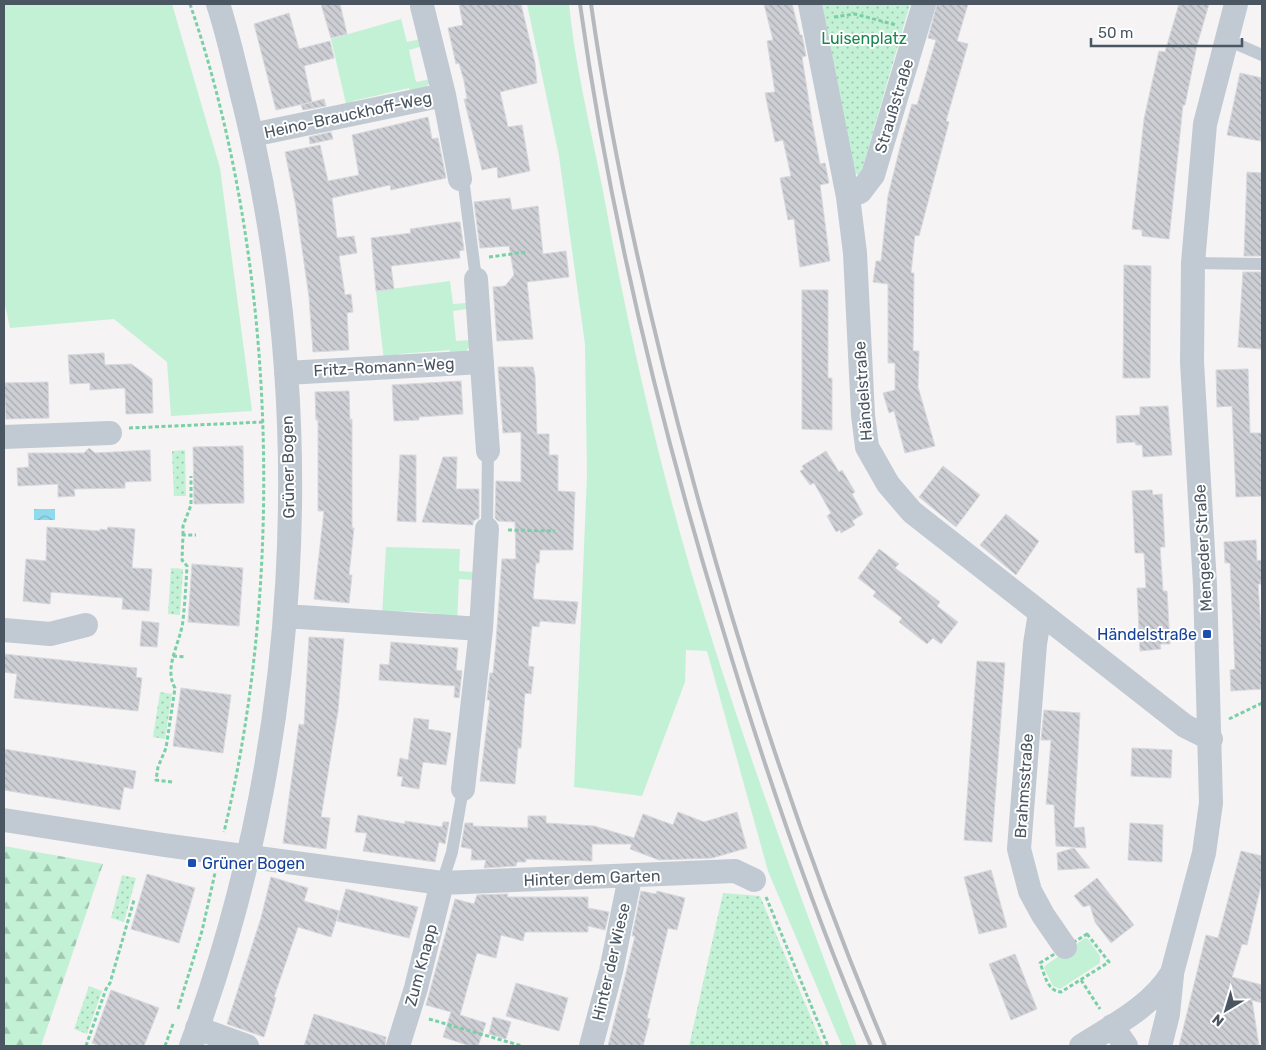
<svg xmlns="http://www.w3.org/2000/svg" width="1266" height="1050" font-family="Rubik,sans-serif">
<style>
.grass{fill:#c3f1d5}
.forest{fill:url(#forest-firs)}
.park{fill:url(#park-dots)}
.water{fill:url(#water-waves)}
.building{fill:url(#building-back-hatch);stroke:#d7d9de}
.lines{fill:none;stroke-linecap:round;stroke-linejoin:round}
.path{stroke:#7ad0a6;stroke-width:3;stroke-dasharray:4 2.5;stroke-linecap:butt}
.lane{stroke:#c1cad2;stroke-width:12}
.street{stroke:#c1cad2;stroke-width:24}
.rail{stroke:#b5b8bd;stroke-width:4}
.transit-dot{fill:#1a4fb4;stroke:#fff;stroke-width:2}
.labels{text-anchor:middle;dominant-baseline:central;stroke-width:4;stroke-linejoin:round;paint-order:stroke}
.park-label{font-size:16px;fill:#17864f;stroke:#fff}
.street-label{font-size:16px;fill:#4a5661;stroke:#fff}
.transit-label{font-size:16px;fill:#164399;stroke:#fff;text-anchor:end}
</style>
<defs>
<pattern id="forest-firs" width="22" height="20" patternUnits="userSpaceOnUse" patternTransform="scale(1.25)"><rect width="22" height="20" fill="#c3f1d5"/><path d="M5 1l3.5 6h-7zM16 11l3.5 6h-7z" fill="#a0c6b0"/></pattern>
<pattern id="park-dots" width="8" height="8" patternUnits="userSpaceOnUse" patternTransform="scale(1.25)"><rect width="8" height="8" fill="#c3f1d5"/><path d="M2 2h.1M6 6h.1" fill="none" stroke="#a0c6b0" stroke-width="1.8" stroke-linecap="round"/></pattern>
<pattern id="water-waves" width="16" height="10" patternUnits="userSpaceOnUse" patternTransform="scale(1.25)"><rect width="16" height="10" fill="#90daee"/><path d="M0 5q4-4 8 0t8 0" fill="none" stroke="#78b4c4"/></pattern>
<pattern id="building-back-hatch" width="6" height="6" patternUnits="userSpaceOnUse" patternTransform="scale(1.25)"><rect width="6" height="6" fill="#cdcfd5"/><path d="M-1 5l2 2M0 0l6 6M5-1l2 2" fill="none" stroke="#a8abb0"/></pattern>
</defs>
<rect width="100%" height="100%" fill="#f5f3f3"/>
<!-- grass -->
<path class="grass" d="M4 4H172L220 168 252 411 171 416 167 362 114 319 10 328 4 300Z
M527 4H569C575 66 591 129 603 191 626 318 654 444 690 568 738 730 797 889 857 1046H842L768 871 707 651 686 650 685 682 642 796 574 787 587 475 585 344 559 156Z
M401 19 407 42 421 39 423 46 409 50 416 82 431 79C427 90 421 91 411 94L409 88 353 101 354 106 347 108 331 39Z
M450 281 453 304 467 303V309L453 311 456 341 471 340C469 353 462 355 450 356V350L399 354V360L384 361 376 291Z
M386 547 460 549 459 571 474 572 473 580 459 579 457 622C444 611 396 608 382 616Z
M1085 938 1088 939 1100 956V963L1060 989 1053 986 1044 968 1046 965Z"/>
<!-- forest -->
<path class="forest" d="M4 846 103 864 41 1046H4Z"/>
<!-- park -->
<path class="park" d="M822 4H910L861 173 858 175 852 171Z
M185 450 186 496H174L172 451Z
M171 568 183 569 180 615 168 614Z
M160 692 172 694 165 739 153 737Z
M122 875 136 878 124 922 111 918Z
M723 893 760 896 823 1046H689Z
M89 986 102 991 87 1034 74 1029Z"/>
<!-- water -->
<path class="water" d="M34 509H55V520H34Z"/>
<!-- building -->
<path class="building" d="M321 4H340L347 34 331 38Z
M459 4H521L535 63 537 83 500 92 508 127 522 125 530 171 498 178 497 167 482 170 464 99H467L464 81 459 63 456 64 448 28 463 25Z
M764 4H792L800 35H802L806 56 802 57 812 121 820 164 825 163 829 183 820 185 830 261 800 267 794 219 788 220 780 178 791 176 783 140 775 142 765 93 775 92 767 41 773 40Z
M937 4H968L957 41 968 44 946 121 949 122 919 236 915 235 911 273H914L913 351H919L918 387 935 446 905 453 894 411 889 413 883 393 895 390V363H888V284L873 282 876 261H881L888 196 902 139 912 104 917 105 936 40 928 38Z
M1179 4H1209L1197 45 1185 105H1183L1169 239 1142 236V230L1132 229 1144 119 1159 51 1165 52Z
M289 13 299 49 330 41 334 58 304 66 312 102 276 110 254 24Z
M1240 73 1262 78 1261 141 1227 135Z
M324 99 326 106 303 110 301 105Z
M428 117 432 139 438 138 446 178 391 190 390 185 332 198 337 238 354 236 357 253 339 256 345 295 351 294 353 312 347 313 349 350 313 352 309 297 296 207 285 152 320 145 328 181 359 175 352 135Z
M331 132 333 139 310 144 309 137Z
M1247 172 1262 173V256H1244Z
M510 198 512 210 538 206 543 254 566 251 569 277 527 282 533 339 497 341 493 287 505 286 514 275 509 246 480 248 474 202Z
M456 222H460L464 250 459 251 460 258 391 266 394 289 376 291 371 238 411 233 410 229Z
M1124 265 1151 266 1150 378H1123Z
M1243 272H1262V349L1238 347Z
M802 290H828V378H832V430L802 429Z
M104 353 105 365 131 364 152 379 153 413 126 414 125 388 90 390V383L70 384 68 355Z
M498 367H533L535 376 537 434H549V455H558V491L575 492 573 550H540L539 563H536L533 599 578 602 575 624 540 621 539 627 532 626 528 666 534 667 531 694 525 693 521 748H518L515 784 480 781 490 700H487L490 673H493L496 642 502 559H516L515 522 498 521 495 518 496 481 521 482V432L503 433Z
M1248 369 1250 433H1262V496L1236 497 1232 406 1217 407 1216 370Z
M461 381 463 414 419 417V420L394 421 392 385Z
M48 382 49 418 6 419 4 383Z
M349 391 350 420 352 419V528H354L349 575H352L349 603 314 599 324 511H318V420H316L315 392Z
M1168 406 1172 455 1143 457 1142 445H1136L1135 442 1117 443 1116 416 1140 415V407Z
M243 446 244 503 194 504 193 447Z
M89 448 95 453 150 450 151 481 125 482V488L74 489 75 496 58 497V484L18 486 17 468 29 467 28 453H84Z
M826 451 839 472 842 470 855 492 852 494 863 514 852 521 855 525 841 533 840 530 836 532 827 516 831 513 814 483 810 485 800 471 804 469 802 466Z
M400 455H416V522L397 521Z
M443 457H457L456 489H479V518L473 521V525L422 522Z
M943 466 980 495 956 527 919 497Z
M1152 490 1153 495 1162 494 1165 547H1160L1163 591H1167L1170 644H1160L1161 649 1140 651 1137 588H1146L1144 553H1135L1132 491Z
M1006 514 1039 541 1016 575 980 545Z
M47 527 100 531V529L107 530 108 527 135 529 132 568 152 569 149 611 122 609 123 598 51 592 50 604 23 601 26 559 46 561Z
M1256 540 1257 561 1261 560 1262 581V584H1258L1262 645V689L1231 691 1230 670 1235 669 1230 563H1225L1224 542Z
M879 549 899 564 895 568 940 602 937 606 958 622 941 644 933 638 927 644 899 622 902 618 873 596 876 592 858 578Z
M192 564 243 568 239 626 188 622Z
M142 621 159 623 157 647 140 646Z
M309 637 344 639 338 711 321 817 330 818 326 849 283 843 299 724 304 725Z
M391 642 458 648 456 670 462 671 459 698 454 697 455 686 379 680 380 664 389 665Z
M4 654 137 668 136 677 142 678 138 711 14 698 17 674 4 672Z
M977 661 1005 663 992 842 964 840Z
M181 688 231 695 223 753 173 746Z
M1044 710 1080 713 1074 828 1084 827 1086 848 1056 846 1054 805 1046 804 1051 740H1041Z
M414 718 429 720 428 729 451 733 446 765 423 762 419 789 401 786 403 777 397 776 400 758 408 760Z
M1132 748 1172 750 1171 778 1131 776Z
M4 749 136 771 133 789 124 787 120 810 4 790Z
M678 812 704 822 737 812 747 848 712 858 659 860 630 849 632 844H592V861L526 859V862H517L516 866 484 868 486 860H471L472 849 461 847 465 823H473V826L528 828V816H546V823L594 826 634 838 643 814 673 825Z
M358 815 405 824V821L442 827 443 822H449L445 844 439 842 435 862 363 851 367 833 355 832Z
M1130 823 1163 825 1162 862 1128 860Z
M1074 848 1090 868 1058 870 1057 853Z
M1241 851 1262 856V881L1253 919 1247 945 1242 944 1232 977 1262 985V1003L1252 1000 1259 1046H1179L1206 935 1218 938Z
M991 870 1007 927 979 934 964 877Z
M147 874 195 888 179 943 131 929Z
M271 877 308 888 304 901 339 911 331 937 298 927 274 997 276 998 264 1037 227 1024 261 918Z
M1097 878 1134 925 1111 943 1095 922 1090 905 1083 907 1074 896Z
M346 889 418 907 409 938 337 921Z
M641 891 656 894 657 891 685 898 677 930 668 928 647 1018 650 1019 643 1046H608L635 936H632Z
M508 894 507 897H588V908L609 912 605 930 588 926V932H525L523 941 501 935 496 958 477 953 460 1015 486 1023 478 1046H470L443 1037 451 1012 426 1005 455 899 474 904 477 895Z
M1015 954 1037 1009 1011 1020 989 964Z
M516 983 568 998 559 1031 506 1016Z
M111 990 159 1008 144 1046H100L92 1043Z
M314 1014 386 1037 385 1046H304Z
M493 1017 511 1022 506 1039 489 1034Z"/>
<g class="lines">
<!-- path -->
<path class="path" d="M190 4C276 255 286 575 224 832
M834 17 855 14 896 25
M489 257 527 252
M129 428 263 422
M508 530 555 531
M183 535V526L191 505V476
M173 656 186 657
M1229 719 1262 703
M172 782 156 780 158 767 166 748 175 688C163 667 181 642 183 620 185 602 186 584 187 566L182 560 183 535H196
M766 897 828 1046
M1087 934 1109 962 1061 992C1047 991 1045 975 1040 963Z
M1081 980 1100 1009
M178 1009 202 931 215 873
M429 1019 522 1046
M86 1046 106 989 110 983 134 900
M165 1046 173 1024"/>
<!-- lane -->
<path class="lane" d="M1225 39 1262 55
M460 179 464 186 476 279
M1193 263 1262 264
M487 529 488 451
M442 883 452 852 463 789"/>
<!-- street -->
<path class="street" d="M810 4 848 197 855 253 863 415 867 447 888 484 912 512 1185 726 1211 739
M422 6 444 95 460 179
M252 135 444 95
M848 197 860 192 873 175 924 4
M476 279 488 451
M286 373 482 362
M4 437 110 433
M1040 613 1035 644 1019 849 1030 891 1043 915 1065 947
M285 616 481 629
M4 630 50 634 86 625
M463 789 481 629 487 529
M4 820 164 845 442 883 735 871 754 880
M1112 1026 1126 1046
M197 1028 247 1046
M191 1046C301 749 320 415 245 107 236 72 229 37 218 4
M398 1046 416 988 442 883
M591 1046 611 971 630 877
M1081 1046C1114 1025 1151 1007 1172 973L1204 853 1211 803 1205 585 1192 362 1193 263 1205 124 1236 4
M1160 1046 1168 1014 1172 975"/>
<!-- rail -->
<path class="rail" d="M580 4C609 212 659 419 720 620 763 764 811 908 871 1046
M591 4C614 166 651 326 694 484 746 675 808 863 885 1046"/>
</g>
<!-- markers -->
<g class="transit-dot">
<rect x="1202" y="629" width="10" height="10" rx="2.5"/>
<rect x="187" y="858" width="10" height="10" rx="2.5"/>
</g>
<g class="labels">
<!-- park labels -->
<g class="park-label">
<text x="864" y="38">Luisenplatz</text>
</g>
<!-- street labels -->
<g class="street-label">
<text transform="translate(894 106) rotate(-73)">Straußstraße</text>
<text transform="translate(348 115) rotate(-12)">Heino-Brauckhoff-Weg</text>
<text transform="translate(384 367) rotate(-3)">Fritz-Romann-Weg</text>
<text transform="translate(863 391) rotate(-94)">Händelstraße</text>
<text transform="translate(288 467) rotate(-91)">Grüner Bogen</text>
<text transform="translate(1203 548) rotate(-93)">Mengeder Straße</text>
<text transform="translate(1024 786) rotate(-86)">Brahmsstraße</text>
<text transform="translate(592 878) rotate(-2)">Hinter dem Garten</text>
<text transform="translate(611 962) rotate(-77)">Hinter der Wiese</text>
<text transform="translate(421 965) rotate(-75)">Zum Knapp</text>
</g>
<!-- transit labels -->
<g class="transit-label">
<text x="1197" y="634">Händelstraße</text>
<text x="202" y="863" text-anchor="start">Grüner Bogen</text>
</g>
</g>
<!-- border -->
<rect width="1266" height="1050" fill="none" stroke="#4a5661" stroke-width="10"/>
<!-- north arrow -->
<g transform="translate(1226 1010) rotate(218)" stroke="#ffffff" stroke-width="4" paint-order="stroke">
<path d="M0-4L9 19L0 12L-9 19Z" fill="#4a5661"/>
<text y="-8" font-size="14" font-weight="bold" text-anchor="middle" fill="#4a5661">N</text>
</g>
<!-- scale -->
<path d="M1091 38v8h151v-8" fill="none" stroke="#4a5661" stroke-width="2.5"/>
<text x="1098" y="38" font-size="15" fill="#4a5661" stroke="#ffffff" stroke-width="4" paint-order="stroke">50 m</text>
</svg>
